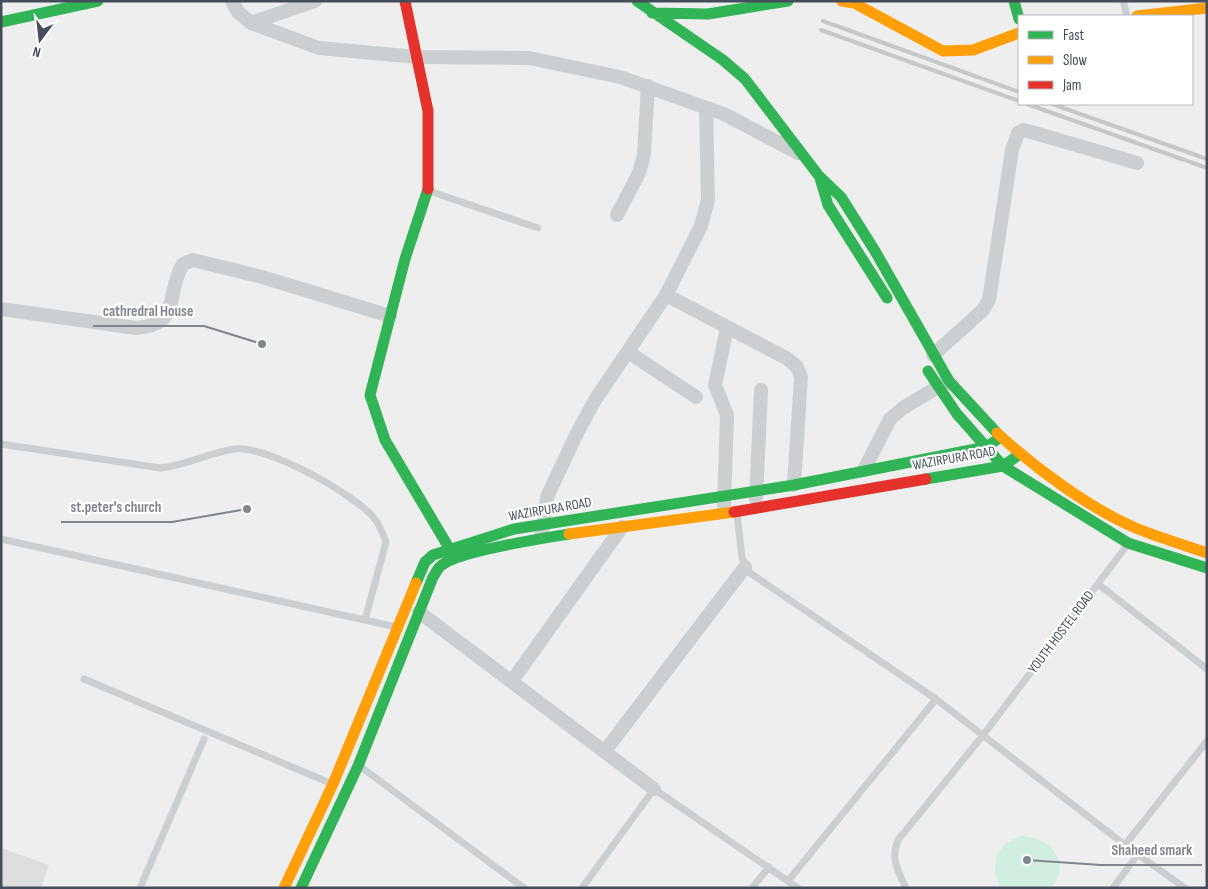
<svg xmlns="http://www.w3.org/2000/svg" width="1208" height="889" font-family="'Sofia Sans Condensed',sans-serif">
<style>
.education{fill:#ddddde}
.green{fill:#d1efe1}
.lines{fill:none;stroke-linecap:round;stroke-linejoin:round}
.lane{stroke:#cccfd2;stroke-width:7}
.street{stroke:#cccfd2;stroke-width:14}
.fast{stroke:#30b455;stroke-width:11}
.slow{stroke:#ff9f0a;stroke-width:11}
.jam{stroke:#e5322d;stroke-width:11}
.rail{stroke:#c5c7c9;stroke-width:4}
.labels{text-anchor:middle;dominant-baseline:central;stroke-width:4.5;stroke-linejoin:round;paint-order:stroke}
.street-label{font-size:14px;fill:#454d5b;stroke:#fff}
.leader{fill:none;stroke:#80858e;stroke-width:2}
.callout-dot{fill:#80858e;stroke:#fff;stroke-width:2}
.callout-label{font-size:15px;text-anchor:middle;font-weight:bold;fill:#80858e;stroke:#fff;stroke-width:4.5;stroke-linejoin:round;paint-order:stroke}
</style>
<rect width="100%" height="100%" fill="#efeeee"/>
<!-- education -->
<path class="education" d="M1 848 49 865 41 888H1Z"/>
<!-- green -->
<path class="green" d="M1021 836C1050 836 1072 862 1052 888H1001C988 865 996 844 1021 836Z"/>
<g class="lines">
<!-- lane -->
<path class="lane" d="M1123 1 1127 16
M429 191 538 228
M1 444 160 468C186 466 210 452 235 449 268 446 353 493 374 518 380 525 383 534 386 542L365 620
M737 513 742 558 750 573 936 699 1125 845 1185 888
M1 539 396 627
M1098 584 1207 669
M84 679 330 783
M361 767 524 888
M1125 845 1207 741
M788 881 936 699
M140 888 204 739
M582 888 654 789 798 888
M752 888 769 867
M906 888C898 871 890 858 898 840L984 734 1128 544
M1113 888 1138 854"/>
<!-- street -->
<path class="street" d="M232 1 238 12 251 23 319 48 417 57 529 58 620 77 724 114 798 153
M251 23 315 1
M617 215 639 173 644 154 648 86
M666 295 788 359 797 367 801 377 794 485
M1 309 136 328C183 325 164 295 183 264L193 260 262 277 390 316
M628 352 696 397
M933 355 982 311 989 300 1012 150 1018 133 1023 130 1035 133 1137 163
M864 470 890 419 903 408 946 382
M756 499 761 390
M724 505 727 415 715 385 727 328
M542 532 547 497 577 433 595 400 666 295 701 226 708 200 706 108
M419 612 654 789
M512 681 622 527
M605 751 745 567"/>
<!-- fast -->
<path class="fast" d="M637 1 723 60 745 79 819 176 841 197 875 251 949 381 997 433
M1014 1 1019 19
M652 13 708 14 788 1
M1 22 98 1
M820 178 828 205 887 298
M428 189 405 259 370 395 385 440 455 558
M928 371 957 414 1003 466 1128 543 1207 568
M926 479 1003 466 1020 454
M416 583 425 562 433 555 514 529 794 485 986 447 1001 437
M301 888 358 766 433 577C436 573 438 567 442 565 459 551 544 538 569 534"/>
<!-- slow -->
<path class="slow" d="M842 1 854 3 943 51 973 50 1019 33
M1137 16 1207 8
M997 433C1035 468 1090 509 1138 529 1161 538 1184 545 1207 553
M569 534 734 512
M284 888 333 784 416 583"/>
<!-- jam -->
<path class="jam" d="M405 1 428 111V189
M734 512 926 479"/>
<!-- rail -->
<path class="rail" d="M823 21 1019 92
M821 30 1019 101
M1027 104 1207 168
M1052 104 1207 159"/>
</g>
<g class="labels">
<!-- street labels -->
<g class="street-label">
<text transform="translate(954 458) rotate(-10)">WAZIRPURA ROAD</text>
<text transform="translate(550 509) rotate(-10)">WAZIRPURA ROAD</text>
<text transform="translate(1061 632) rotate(-53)">YOUTH HOSTEL ROAD</text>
</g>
</g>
<!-- callouts -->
<path class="leader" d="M262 344L204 326H93M247 509L172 522H61M1027 860L1101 865H1202"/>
<g class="callout-dot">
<circle cx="262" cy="344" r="5"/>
<circle cx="247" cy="509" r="5"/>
<circle cx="1027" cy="860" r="5"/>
</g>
<g class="callout-label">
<text x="148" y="316">cathredral House</text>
<text x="116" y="512">st.peter's church</text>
<text x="1152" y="855">Shaheed smark</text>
</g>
<!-- border -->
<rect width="1208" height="889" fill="none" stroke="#454d5b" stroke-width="5"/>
<!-- legend -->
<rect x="1018" y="15" width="175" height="90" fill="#ffffff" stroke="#b5b8bd"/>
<rect x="1028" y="31" width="25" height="8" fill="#30b455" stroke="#b5b8bd"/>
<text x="1063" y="40" font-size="15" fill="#454d5b">Fast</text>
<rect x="1028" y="56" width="25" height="8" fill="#ff9f0a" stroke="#b5b8bd"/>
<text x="1063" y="65" font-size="15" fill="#454d5b">Slow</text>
<rect x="1028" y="81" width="25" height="8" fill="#e5322d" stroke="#b5b8bd"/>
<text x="1063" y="90" font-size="15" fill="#454d5b">Jam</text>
<!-- north arrow -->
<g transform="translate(40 40) rotate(195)" stroke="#ffffff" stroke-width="4" paint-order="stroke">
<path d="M0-4L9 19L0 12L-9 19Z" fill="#454d5b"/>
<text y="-8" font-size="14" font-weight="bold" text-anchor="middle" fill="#454d5b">N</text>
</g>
</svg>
